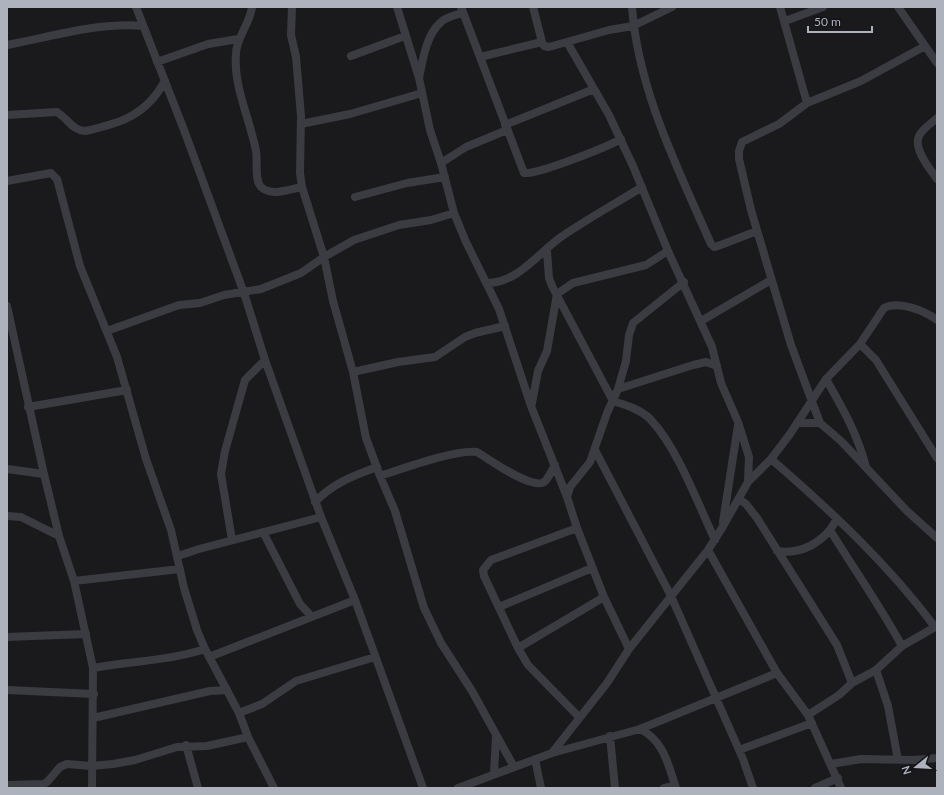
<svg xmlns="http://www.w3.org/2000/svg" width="944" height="795" font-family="Lato,sans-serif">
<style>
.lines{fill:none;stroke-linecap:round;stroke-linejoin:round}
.minor{stroke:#3b3c42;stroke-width:8}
</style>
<rect width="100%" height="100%" fill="#1a1a1d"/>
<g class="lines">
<!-- minor -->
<path class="minor" d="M136 7 184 130 244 293 265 360 321 517 355 600 423 788
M252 7C250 24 237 36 236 53 233 86 250 119 256 151 258 161 254 180 261 187 271 197 290 189 302 187
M292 7 291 35 296 57 301 116 300 173 302 187 324 257 333 301 353 372
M397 7 419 78 430 130 441 163 454 213 466 242 499 309 531 406 567 497 577 528 604 597 629 649 607 683 552 753
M461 7 524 173C537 175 607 147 621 139
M533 7 542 42 544 46 549 47 609 30 633 26 672 7
M632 7C638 90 678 169 711 244L714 247 718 246 757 231
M780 7 807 103
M898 7 937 63
M785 21 823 7
M567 42 609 115 633 166 668 251 712 347 721 383 738 422 749 457 748 482 722 528 708 550 629 649
M7 45C51 37 97 22 143 26
M925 46 861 81 807 103 779 124 742 142 739 151V159L751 210 791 345 820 423 841 441 907 511 937 538
M351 56 405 36
M480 57 542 42
M157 62 208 44 238 39
M419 78C423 59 426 36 440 23 445 17 456 15 463 13
M7 115 57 112C68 119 72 130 85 131 122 123 146 115 165 81
M937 118C932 123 922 129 919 136 913 149 930 169 937 179
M301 124 350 114 422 93
M505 125 594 89
M441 163 466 147 507 130
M7 181 51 173 57 179 80 266 117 357 146 459 171 530 184 588 197 630 205 649 239 713 248 737 274 788
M355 197 407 183 445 177
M547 251 549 278 552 286 613 401C626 405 642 410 651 420 678 449 698 504 715 540
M487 283C518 283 538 253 561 237 587 219 615 204 642 187
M7 306 44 474 59 536 74 581 93 668 92 788
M701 321 771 280
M505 326 475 333 465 337 435 357 398 362 353 372 366 438 380 476 395 511 424 608 441 643 472 691 514 767
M107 331 179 305 200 303 224 295 261 289 301 273 324 257 354 240 399 225 431 220 454 213
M860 344 884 308C899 300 925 311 937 320
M826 379C842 407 858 435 866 467
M618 389 693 365 706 362 717 366
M532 403 538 371 547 351 557 294 573 283 646 265 668 251
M28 407 127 390
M797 423H820
M595 450 671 596 743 759 753 788
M771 459C830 510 888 564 935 627
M7 469 44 474
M380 476C402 469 456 449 477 452 489 459 527 487 542 483 547 482 552 470 555 465
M748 482 771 459 790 434 826 379 860 344 876 360 937 458
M567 497 570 487 590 462 607 413 618 389 626 361 629 335 633 323 684 282
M739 499 746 504 757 518 837 645 852 683
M315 502C333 483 353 476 377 467
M7 516 21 517 59 536
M837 519 830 530C854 569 880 606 902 646
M723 522 738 425
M577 528 491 560 483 570 484 576 518 648 528 665 579 717
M263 532 300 604 311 616
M232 540 221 474 225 451 245 380 265 360
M708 550 777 673 808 715 841 788
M777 551C798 554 816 546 830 530
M178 556 199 549 321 517
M74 581 180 569
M499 607 592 568
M7 637 86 634
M518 648 604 597
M209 657 355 600
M93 668C131 661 168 661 205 649
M876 670 888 706 898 760
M7 690 94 694
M239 713 262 704 296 681 375 657
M808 715 839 695 852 683 876 670 902 646 937 626
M93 718 210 691 227 690
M640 729C664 741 668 764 676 788
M610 736 615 788
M186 745 198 788
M739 750 812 723
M535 759 541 788
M831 764 861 759 914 760 937 758
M494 774 496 736
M7 785 44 784 48 781 60 767 67 764 91 766 113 764 135 760 177 747 207 746 248 737
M458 788 552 753 640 729 777 673
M664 788 675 785
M815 788 838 778"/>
</g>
<!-- border -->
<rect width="944" height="795" fill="none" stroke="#adb2bd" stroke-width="16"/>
<!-- north arrow -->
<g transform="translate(916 767) rotate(252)" stroke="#151518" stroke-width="3" paint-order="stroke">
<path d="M0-3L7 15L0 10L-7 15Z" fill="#adb2bd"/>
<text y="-6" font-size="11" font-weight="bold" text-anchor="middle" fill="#adb2bd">N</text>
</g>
<!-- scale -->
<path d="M808 26v6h64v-6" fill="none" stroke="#adb2bd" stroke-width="2"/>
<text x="814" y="26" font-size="12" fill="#adb2bd" stroke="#151518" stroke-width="3" paint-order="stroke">50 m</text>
</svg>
